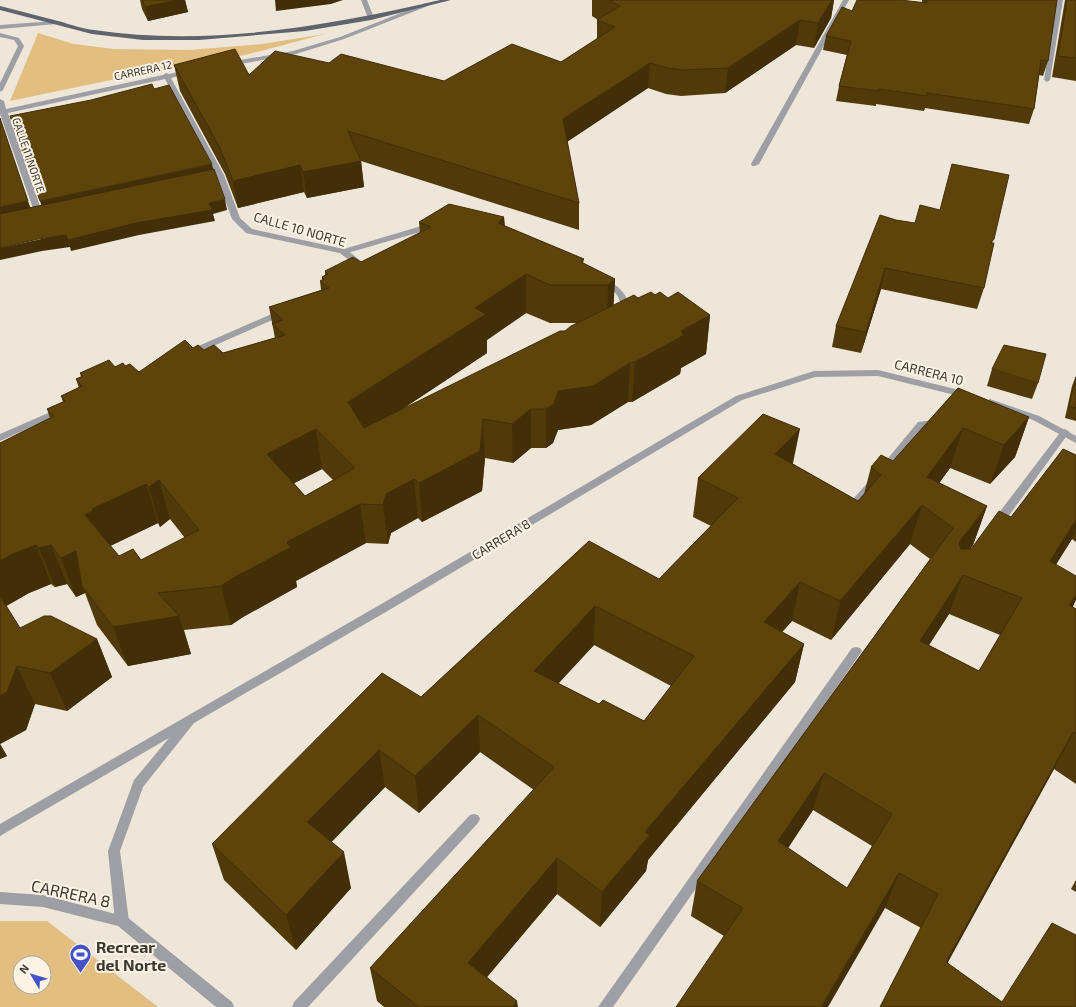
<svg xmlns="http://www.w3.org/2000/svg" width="1076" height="1007" font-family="'Exo 2',sans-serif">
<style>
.green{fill:#e3be81;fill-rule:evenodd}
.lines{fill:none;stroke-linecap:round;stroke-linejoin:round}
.service{fill:#9d9fa5;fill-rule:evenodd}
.pedestrian{fill:#9d9fa5;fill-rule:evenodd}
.minor{fill:#9d9fa5;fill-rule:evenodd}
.tertiary{fill:#9d9fa5;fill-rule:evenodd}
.primary{fill:#60646f;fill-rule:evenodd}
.wall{fill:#513a09;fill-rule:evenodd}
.shaded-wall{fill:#422f08}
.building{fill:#5e430b;stroke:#422f08;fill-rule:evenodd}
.labels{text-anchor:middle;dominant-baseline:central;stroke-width:4;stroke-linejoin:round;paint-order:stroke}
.far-street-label{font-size:11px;fill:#3b3832;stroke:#fcf3e5}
.street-label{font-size:13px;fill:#3b3832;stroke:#fcf3e5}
.near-street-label{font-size:16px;fill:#3b3832;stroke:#fcf3e5}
.near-poi-label{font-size:16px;font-weight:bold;fill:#3b3832;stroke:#fcf3e5;text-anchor:start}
</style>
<rect width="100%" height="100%" fill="#eee6d8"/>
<!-- green -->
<path class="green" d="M38 33 74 44 114 49 189 50 262 44 325 34 245 55 159 70 10 101Z
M0 921H47L158 1007H0ZM20 963H44V987H20Z"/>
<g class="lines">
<!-- service -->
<path class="service" d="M940 419 945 422 943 424 924 427 886 472H880L878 470 880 468 918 422Z
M1065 429 1070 432 1068 434 1000 528H992L991 525 992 522 1062 430Z
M873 479 878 482 876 484 853 514H845L844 511 845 508 870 480Z
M856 647 860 648 862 651 860 654 613 1007H598L852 648Z
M474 814 478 815 480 819 478 823 308 1007H292L294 1002 470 815Z"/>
<!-- pedestrian -->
<path class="pedestrian" d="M341 250H347L366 265 365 267H359L341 254Z
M283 309 286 310 287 312 286 314 193 355H187L186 353 187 351Z
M62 407 67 410 65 412 0 441V434Z"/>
<!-- minor -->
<path class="minor" d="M361 0H367L374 18 373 19 368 18Z
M843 0H849L759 164 755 166H752L751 164Z
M1057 0H1063L1050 80 1047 82 1044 80Z
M426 3 429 5 428 6 344 39 296 54 229 66 226 64 229 62 293 51 340 37Z
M54 21 57 23 56 24 0 29V25Z
M0 33 19 38 24 46 3 90 0 92V83L18 46 14 40 0 37Z
M188 70 191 72 190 73 171 78 224 175 240 218 252 229 344 249 428 224H431L435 226 434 228 344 254 246 233 232 219 216 175 165 79 8 113 43 215 39 217H36L0 114V99L4 101 6 109 163 75 166 73 169 74Z
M602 279C619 284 627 294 631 310 629 314 625 315 621 314L620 312 622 309C620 300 618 293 609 288 605 286 601 285 598 282L599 280Z
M878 370 967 392 972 395 967 398 878 376 815 377 742 400 391 609 194 723 143 787 120 851 129 921 127 925 122 927 117 925 115 921 108 851 134 780 169 738 0 836V824L383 603 736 396 814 371Z
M990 399 1039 416 1076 436V443L1033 420 987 404 985 402Z"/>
<!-- tertiary -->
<path class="tertiary" d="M0 892 43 895 127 917 232 1002 234 1007H216L118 926 43 907 0 904Z"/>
<!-- primary -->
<path class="primary" d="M440 0H451L371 20 305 31 199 40H143L92 34 0 10V6C21 11 41 17 62 22 72 25 83 29 94 30 209 47 328 26 440 0Z"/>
</g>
<!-- wall -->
<path class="wall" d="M140 0H185L188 12 148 21 142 9Z
M592 0H834L831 18 814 48 796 45 725 93 681 96 666 94 648 88 567 142 579 203V230L361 161 364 187 307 198 304 192 238 208 225 174 180 91 174 65 249 75 329 63 444 81 561 62 597 39V20H598L592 16Z
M922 0H1057L1048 61 1043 76 1039 75 1034 109 1029 124 925 108 924 111 876 104V106L836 101 839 86 847 55 823 50 826 36 852 11 922 3Z
M1065 0H1076V81L1052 77Z
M504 217 505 226 584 259 583 263 615 279 613 306 638 298 655 295 668 298 710 315 706 354 681 368 680 374 632 402H628L591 425 558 430 553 443 546 448H531L513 463 485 458 482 491 422 522 418 518 391 533 388 544 366 543 296 581 297 587 243 617 231 625 184 630 191 654 128 666 97 625 85 593 76 597 67 584 55 587 51 584 29 593 6 606 20 628 97 639 112 677 67 711 35 704 26 730 0 744 7 756 0 759V443L50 418 47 409 63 402 61 396 79 388 76 379 81 377 80 373 125 366 139 372 193 348 204 350 223 353 275 338 269 307 321 290 320 281 322 280V277L325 275V271L361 262 420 233 419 222ZM526 313 550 323H577L565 331 398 412 487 353V340ZM322 469 333 480 305 496 294 483ZM170 519 185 538 141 560 119 556 110 546 158 523 160 527Z
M896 220 993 243 984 288 977 309 881 289 861 353 832 347 836 326Z
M992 369 1038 383 1032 399 987 386Z
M1076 376V421L1065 418 1072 386Z
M958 388 1029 417 1015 457 990 484 950 468 939 483 987 506 973 545 970 549 1011 517 1076 455V542L1072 539 1056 564 1073 607 1076 609V784L1054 769 947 963 1002 1002 1076 1007H880L921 928 885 908 724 936 691 916 697 881 930 559 910 544 831 640 792 621 782 632 804 644 795 682 648 860 646 871 600 927 557 894 487 977 518 1007H384L377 1001 370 968 534 790 480 752 419 813 385 787 331 842 351 888 296 950 224 880 212 844 421 697 589 541 659 579 711 526 693 517 698 478 793 464 858 501 864 494 871 467 893 461ZM949 614 1000 635 979 671 929 645ZM594 645 671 686 644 721 599 704 558 683ZM813 810 872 846 847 888 788 848Z
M1076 880V892L1071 889Z"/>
<!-- shaded-wall -->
<path class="shaded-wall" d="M177 0H185L188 12 148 21 145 7Z
M275 0H343L331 4 276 11Z
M832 0H834L831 18 814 48 818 23Z
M800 20 796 45 725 93 728 68Z
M650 63 648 88 562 145 563 119Z
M361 161 364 187 307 198 303 172Z
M212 164 214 173 43 210 40 201Z
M300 165 304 192 238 208 233 181Z
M225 199 227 210 213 214 215 221 139 235 71 251 70 247 42 251 0 260V248Z
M28 201 32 212 0 219V207Z
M504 217 505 255 498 223Z
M885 268 881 289 861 353 866 332Z
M526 274V313L487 340V353L354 441 348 402 475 308Z
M615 279 613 317 606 324 608 285Z
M710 315 706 354 681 368 680 374 632 402 635 362 681 331Z
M630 363 628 402 591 425 558 430 553 443 546 448V409L558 391Z
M531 409V448L513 463 512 424Z
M1029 417 1015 457 990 484 1004 445Z
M483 419 485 458 482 491 422 522 419 483Z
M963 428 950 468 923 506 922 505 910 544 831 640 840 601 927 477Z
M316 429 322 469 275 493 267 454Z
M800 429 792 468 775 454Z
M414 479 418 518 391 533 388 544 383 505 386 494Z
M159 480 170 519 160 527 149 487Z
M146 484 158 523 106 548 85 515 92 509Z
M360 504 366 543 296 581 297 587 243 617 231 625 221 586 287 542Z
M987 506 973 545 947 580 960 541Z
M1076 520V528L1072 539 1034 600 1050 561Z
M36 545 51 584 29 593 1 609 0 607V561L13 554Z
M51 545 67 584 55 587 39 548Z
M76 551 82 586 85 593 76 597 61 558Z
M963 575 949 614 907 679 920 641Z
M800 582 792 621 756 661 764 622Z
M1076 594V600L1067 620 1069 605Z
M595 606 594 645 535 709 534 671Z
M179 616 191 654 128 666 113 627Z
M97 639 112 677 67 711 50 673Z
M804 644 795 682 648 860 646 871 600 927 602 892 645 832Z
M17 666 35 704 26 730 0 744 7 756 0 759V696Z
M478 715 480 752 419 813 415 776Z
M1073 732 1054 769 930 995 946 962Z
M379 750 385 787 316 858 307 822Z
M824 773 813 810 769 877 778 841Z
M344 852 351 888 296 950 286 915Z
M557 858V894L471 996 468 963Z
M899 873 885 908 828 1007H821Z
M517 1001 518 1007H513Z"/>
<!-- building -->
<path class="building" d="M142 0H177L145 7Z
M609 0H832L818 23 800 20 728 68 683 70 668 68 650 63 563 119 579 203 348 131 361 161 303 172 300 165 233 181 220 148 174 65 235 49 249 75 275 51 329 63 341 54 444 81 512 44 561 62 615 27 597 20 620 6Z
M857 0H900L927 3V0H1057L1048 61 1041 60 1034 109 927 93V96L879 89V91L839 86 851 41 826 36 842 7 852 11Z
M1067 0H1076V58L1058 56Z
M152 84 154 89 169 85 212 164 40 201 10 116 91 100Z
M0 118 28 201 0 207Z
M952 164 1009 175 994 239 991 243H994L984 288 885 268 866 332 836 326 880 215 896 220 915 223 920 205 940 210Z
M214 169 225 199 209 203 212 210 136 223 68 240 66 235 38 239 0 248V214Z
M449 204 504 217 498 223 584 259 581 262 615 279 608 285H550L526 274 475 308 486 314 348 402 364 428 560 331H565L571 326 634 295 638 298 651 292 655 295 660 292 668 298 678 292 710 315 681 331 684 335 635 362 630 363 593 386 558 391 554 404 546 409H531L512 424 483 419 480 451 419 483 414 479 386 494 383 505 360 504 287 542 290 548 233 578 221 586 158 593 179 616 113 627 82 586 76 551 61 558 51 545 39 548 36 545 13 554 0 561V443L54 416 47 409 65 401 61 396 82 386 76 379 83 376 80 373 109 360 115 367 123 363 125 366 130 364 139 372 185 340 193 348 198 345 204 350 214 345 223 353 285 335 272 324 283 320 269 307 329 288 320 281 324 279 322 277 328 274 325 271 353 257 361 262 431 227 419 222ZM316 429 355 468 305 496 267 454ZM159 480 199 530 141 560 133 549 119 556 85 515 93 511 92 509 146 484 149 487Z
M1004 345 1046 354 1038 383 992 369Z
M1076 377V408L1069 406Z
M958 388 1029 417 1004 445 963 428 927 477 987 506 960 541 959 545 961 549H971L999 511 1011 517 1063 449 1076 455V520L1050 561 1076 576V594L1069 605 1076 609V733L1073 732 946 962 1002 1002 1052 923 1076 935V1007H880L938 894 899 873 821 1007H676L743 908 697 881 953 528 922 505 840 601 800 582 764 622 804 644 645 832 650 835 602 892 557 858 468 963 517 1001 513 1007H419L370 968 554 767 478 715 415 776 379 750 307 822 344 852 286 915 212 844 382 673 421 697 589 541 659 579 738 498 698 478 763 414 800 429 775 454 858 501 881 475 871 467 881 455 893 461ZM963 575 1022 598 979 671 920 641ZM595 606 694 656 644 721 603 700 599 704 534 671ZM824 773 892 814 847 888 778 841Z
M0 596 20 628 44 616H51L97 639 50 673 17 666 7 692 0 696Z"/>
<!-- icons -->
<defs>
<symbol id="stadium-pin" viewBox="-11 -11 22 30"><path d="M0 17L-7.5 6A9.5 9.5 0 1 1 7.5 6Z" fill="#4452c7" stroke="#fcf3e5"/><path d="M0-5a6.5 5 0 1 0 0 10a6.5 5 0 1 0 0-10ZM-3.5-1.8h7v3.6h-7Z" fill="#fff"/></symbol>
</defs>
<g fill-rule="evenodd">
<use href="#stadium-pin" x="68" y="942" width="25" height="34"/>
</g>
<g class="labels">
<!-- far-street labels -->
<g class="far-street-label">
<text transform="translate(143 70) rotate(-12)">CARRERA 12</text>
<text transform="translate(29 155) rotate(71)">CALLE 11 NORTE</text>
</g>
<!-- street labels -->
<g class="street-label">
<text transform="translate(300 229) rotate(16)">CALLE 10 NORTE</text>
<text transform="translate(929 372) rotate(14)">CARRERA 10</text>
<text transform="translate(501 539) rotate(-31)">CARRERA 8</text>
</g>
<!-- near-street labels -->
<g class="near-street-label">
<text transform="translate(71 893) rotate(12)">CARRERA 8</text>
</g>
<!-- near-poi labels -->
<g class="near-poi-label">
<text x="96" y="946">Recrear<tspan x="96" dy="18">del Norte</tspan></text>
</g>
</g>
<!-- north arrow -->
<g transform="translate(32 975) rotate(308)"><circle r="19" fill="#fcf3e5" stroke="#afa89d"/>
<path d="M0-3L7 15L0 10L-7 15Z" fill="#4452c7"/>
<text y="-6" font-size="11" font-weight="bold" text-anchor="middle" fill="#3b3832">N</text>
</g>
</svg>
